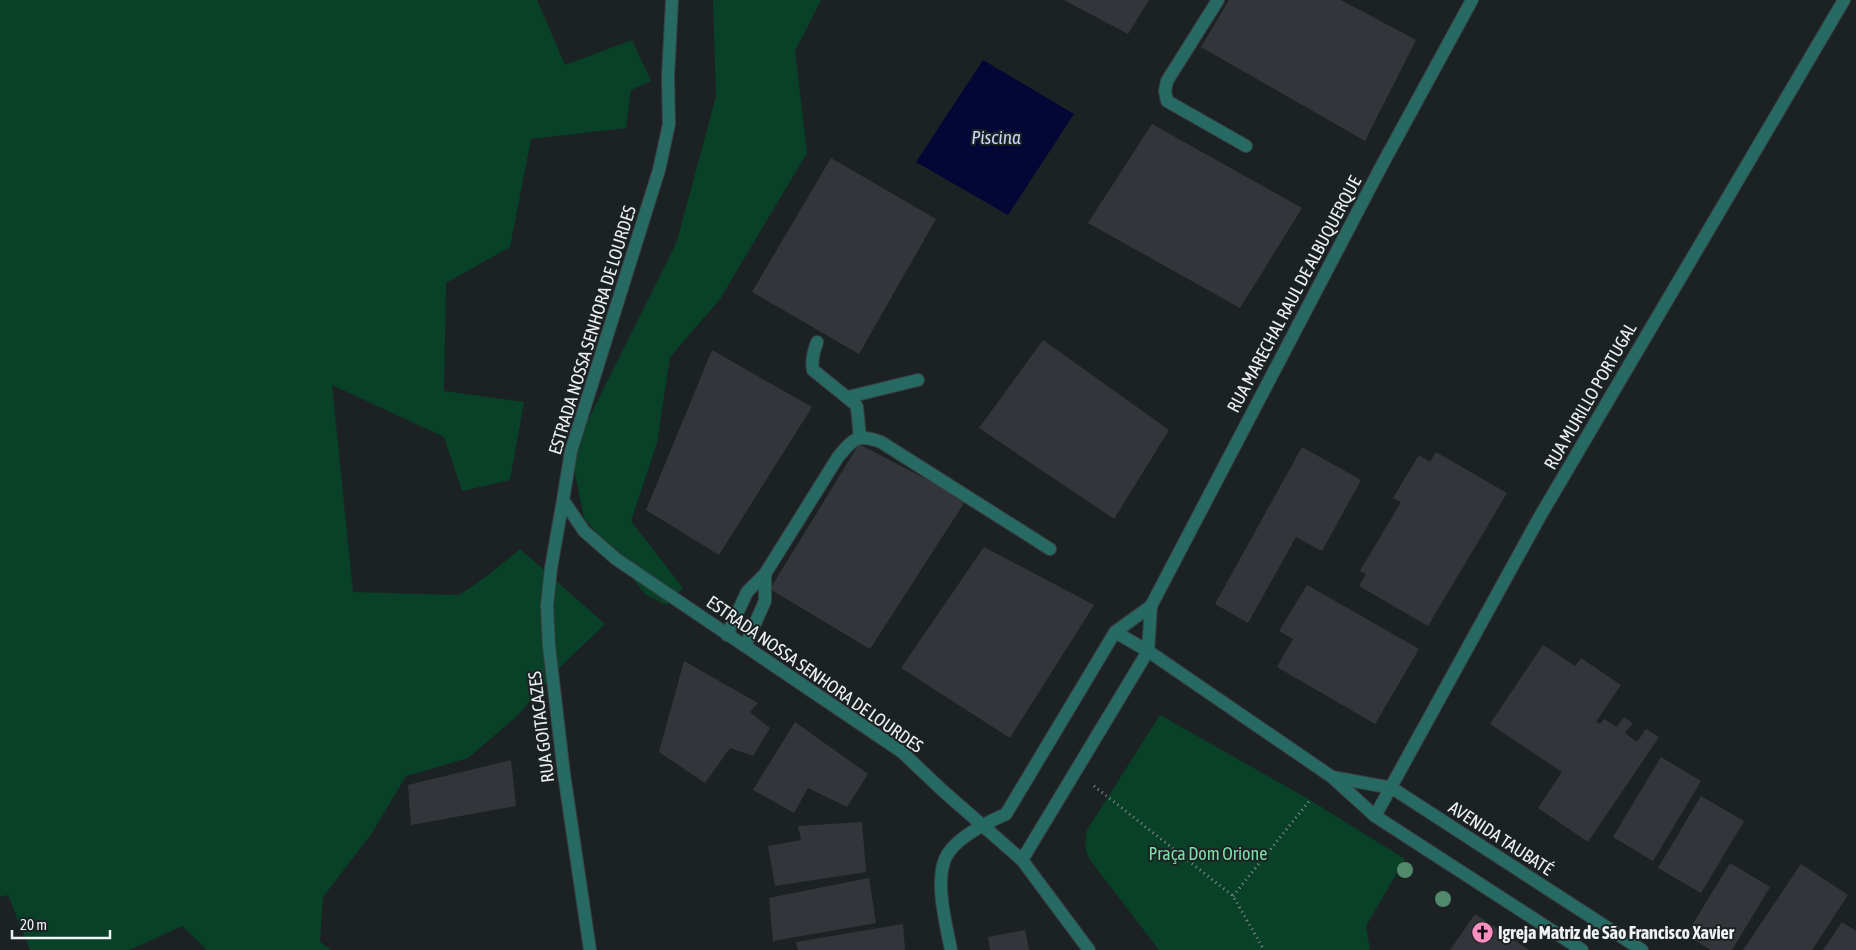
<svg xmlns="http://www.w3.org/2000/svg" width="1856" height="950" font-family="'Asap Condensed',sans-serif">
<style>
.green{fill:#084127}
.water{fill:#040736}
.building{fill:#32363a}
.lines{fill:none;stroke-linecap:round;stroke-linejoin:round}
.service-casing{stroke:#393f40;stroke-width:14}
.minor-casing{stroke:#393f40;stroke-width:14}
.path{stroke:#888d8e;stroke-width:3;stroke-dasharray:1 4;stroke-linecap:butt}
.service{stroke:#276a63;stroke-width:12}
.minor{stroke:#276a63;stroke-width:12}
.tree{fill:#51896c}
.labels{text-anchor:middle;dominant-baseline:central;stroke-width:4;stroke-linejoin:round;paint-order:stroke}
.street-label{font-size:18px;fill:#eef2f3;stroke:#1c2223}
.park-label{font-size:18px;fill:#7ddea7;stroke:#1c2223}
.poi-label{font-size:18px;font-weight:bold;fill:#eef2f3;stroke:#1c2223;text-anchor:start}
.water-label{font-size:19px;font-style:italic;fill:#c8d5f6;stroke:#1c2223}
</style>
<rect width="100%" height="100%" fill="#1c2223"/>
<!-- green -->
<path class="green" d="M0 0H537L565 65 632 40 651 81 631 90 626 128 531 139 510 247 446 283 444 391 524 402 510 480 462 491 444 437 332 385 353 592 459 595 487 576 520 549 605 624 557 670 517 716 468 758 406 776 372 833 323 897 320 942 331 950H207L182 926 130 950H30L8 895 0 897Z
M713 0H821L795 51 807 153 720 299 670 357 657 443 631 521 683 588 666 605 645 594 584 518 571 454 677 241 716 96Z
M1160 715 1310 800 1405 859 1366 926 1370 950H1159L1090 860C1084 850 1085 842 1087 830Z"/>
<!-- water -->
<path class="water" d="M983 60 1074 114 1008 215 916 162Z"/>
<!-- building -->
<path class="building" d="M1064 0H1149L1128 34Z
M1229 0H1341L1416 40 1365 141 1201 47Z
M1152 124 1302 208 1240 308 1088 223Z
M831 158 936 219 859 354 752 292Z
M1043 340 1169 430 1114 519 979 428Z
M712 350 812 407 719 555 646 510Z
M859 444 966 500 870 649 770 589Z
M1302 447 1361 480 1322 551 1296 537 1248 623 1215 604Z
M1436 452 1507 493 1428 626 1359 586 1366 574 1360 571 1401 502 1393 498 1419 455 1430 462Z
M984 547 1094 605 1010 738 901 668Z
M1307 585 1419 649 1375 724 1277 667 1293 639 1279 631Z
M1543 645 1575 666 1581 658 1621 685 1596 722 1600 724 1604 719 1617 727 1624 717 1633 723 1625 733 1637 742 1646 729 1659 737 1588 842 1538 808 1562 772 1490 724Z
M684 661 758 703 750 712 770 728 753 756 730 748 705 783 659 752Z
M795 722 868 774 847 807 808 788 794 813 753 790Z
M1661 757 1701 781 1653 861 1613 837Z
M511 760 516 806 411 825 408 785Z
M1701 796 1744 821 1701 893 1658 868Z
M862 822 866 872 775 886 768 846 801 840 798 826Z
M1730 863 1770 887 1732 950H1711L1686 935Z
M1801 864 1848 895 1812 950H1743Z
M869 878 876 923 773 941 769 898Z
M1475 914 1529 950H1450Z
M1842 922 1856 931V950H1823Z
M903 924 905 950H798L796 942Z
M1025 930 1029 950H990L988 937Z"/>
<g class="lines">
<defs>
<path id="service" d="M817 342C814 351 811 360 813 370L855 404 857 407 860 438
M848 397 918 380
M765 574 838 457C853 439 857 433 881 442L1050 549"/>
<path id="minor" d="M672 0 668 77 669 124 659 170 571 451 563 500 584 531 616 559 902 752 942 790 1022 860 1089 950
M1218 0 1167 81 1165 91 1167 101 1246 146
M563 500 551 568 547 606 549 646 564 774 590 950
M1115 632 1148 651 1332 777 1375 816 1582 950
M727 635 747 592 765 574
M745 646 765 601V574
M1332 777 1392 788 1642 950
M1375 816 1539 518 1844 0
M1022 860 1148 651 1151 606 1382 165 1472 0
M951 950C946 924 935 884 945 859 953 839 988 822 1006 814L1115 632 1151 606"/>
</defs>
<!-- service casing -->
<use href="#service" class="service-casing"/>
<!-- minor casing -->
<use href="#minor" class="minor-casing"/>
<!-- path -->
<path class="path" d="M1094 786 1233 896 1264 950
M1233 896 1310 800"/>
<!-- service -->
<use href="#service" class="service"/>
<!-- minor -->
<use href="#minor" class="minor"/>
</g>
<!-- trees -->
<g class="tree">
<circle cx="1405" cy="870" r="8"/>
<circle cx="1443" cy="899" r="8"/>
</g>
<!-- icons -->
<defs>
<symbol id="church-disc" viewBox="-11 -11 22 22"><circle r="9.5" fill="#fc8fc1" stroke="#1c2223"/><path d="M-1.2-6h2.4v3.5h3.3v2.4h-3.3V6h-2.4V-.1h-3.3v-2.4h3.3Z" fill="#111"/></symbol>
</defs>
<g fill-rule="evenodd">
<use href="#church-disc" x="1470" y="920" width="25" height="25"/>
</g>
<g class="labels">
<!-- street labels -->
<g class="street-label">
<text transform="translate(1294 294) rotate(-62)">RUA MARECHAL RAUL DE ALBUQUERQUE</text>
<text transform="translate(592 330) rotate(-73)">ESTRADA NOSSA SENHORA DE LOURDES</text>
<text transform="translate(1590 396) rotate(-60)">RUA MURILLO PORTUGAL</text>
<text transform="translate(815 674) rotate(35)">ESTRADA NOSSA SENHORA DE LOURDES</text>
<text transform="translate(541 727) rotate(-97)">RUA GOITACAZES</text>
<text transform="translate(1501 838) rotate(33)">AVENIDA TAUBATÉ</text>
</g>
<!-- park labels -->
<g class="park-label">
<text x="1208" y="853">Praça Dom Orione</text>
</g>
<!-- poi labels -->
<g class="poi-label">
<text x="1498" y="932">Igreja Matriz de São Francisco Xavier</text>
</g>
<!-- water labels -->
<g class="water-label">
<text x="996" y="137">Piscina</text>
</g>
</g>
<!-- scale -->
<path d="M12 930v8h98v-8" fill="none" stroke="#eef2f3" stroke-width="2.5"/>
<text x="20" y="930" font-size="15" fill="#eef2f3" stroke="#1c2223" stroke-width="4" paint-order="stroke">20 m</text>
</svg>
